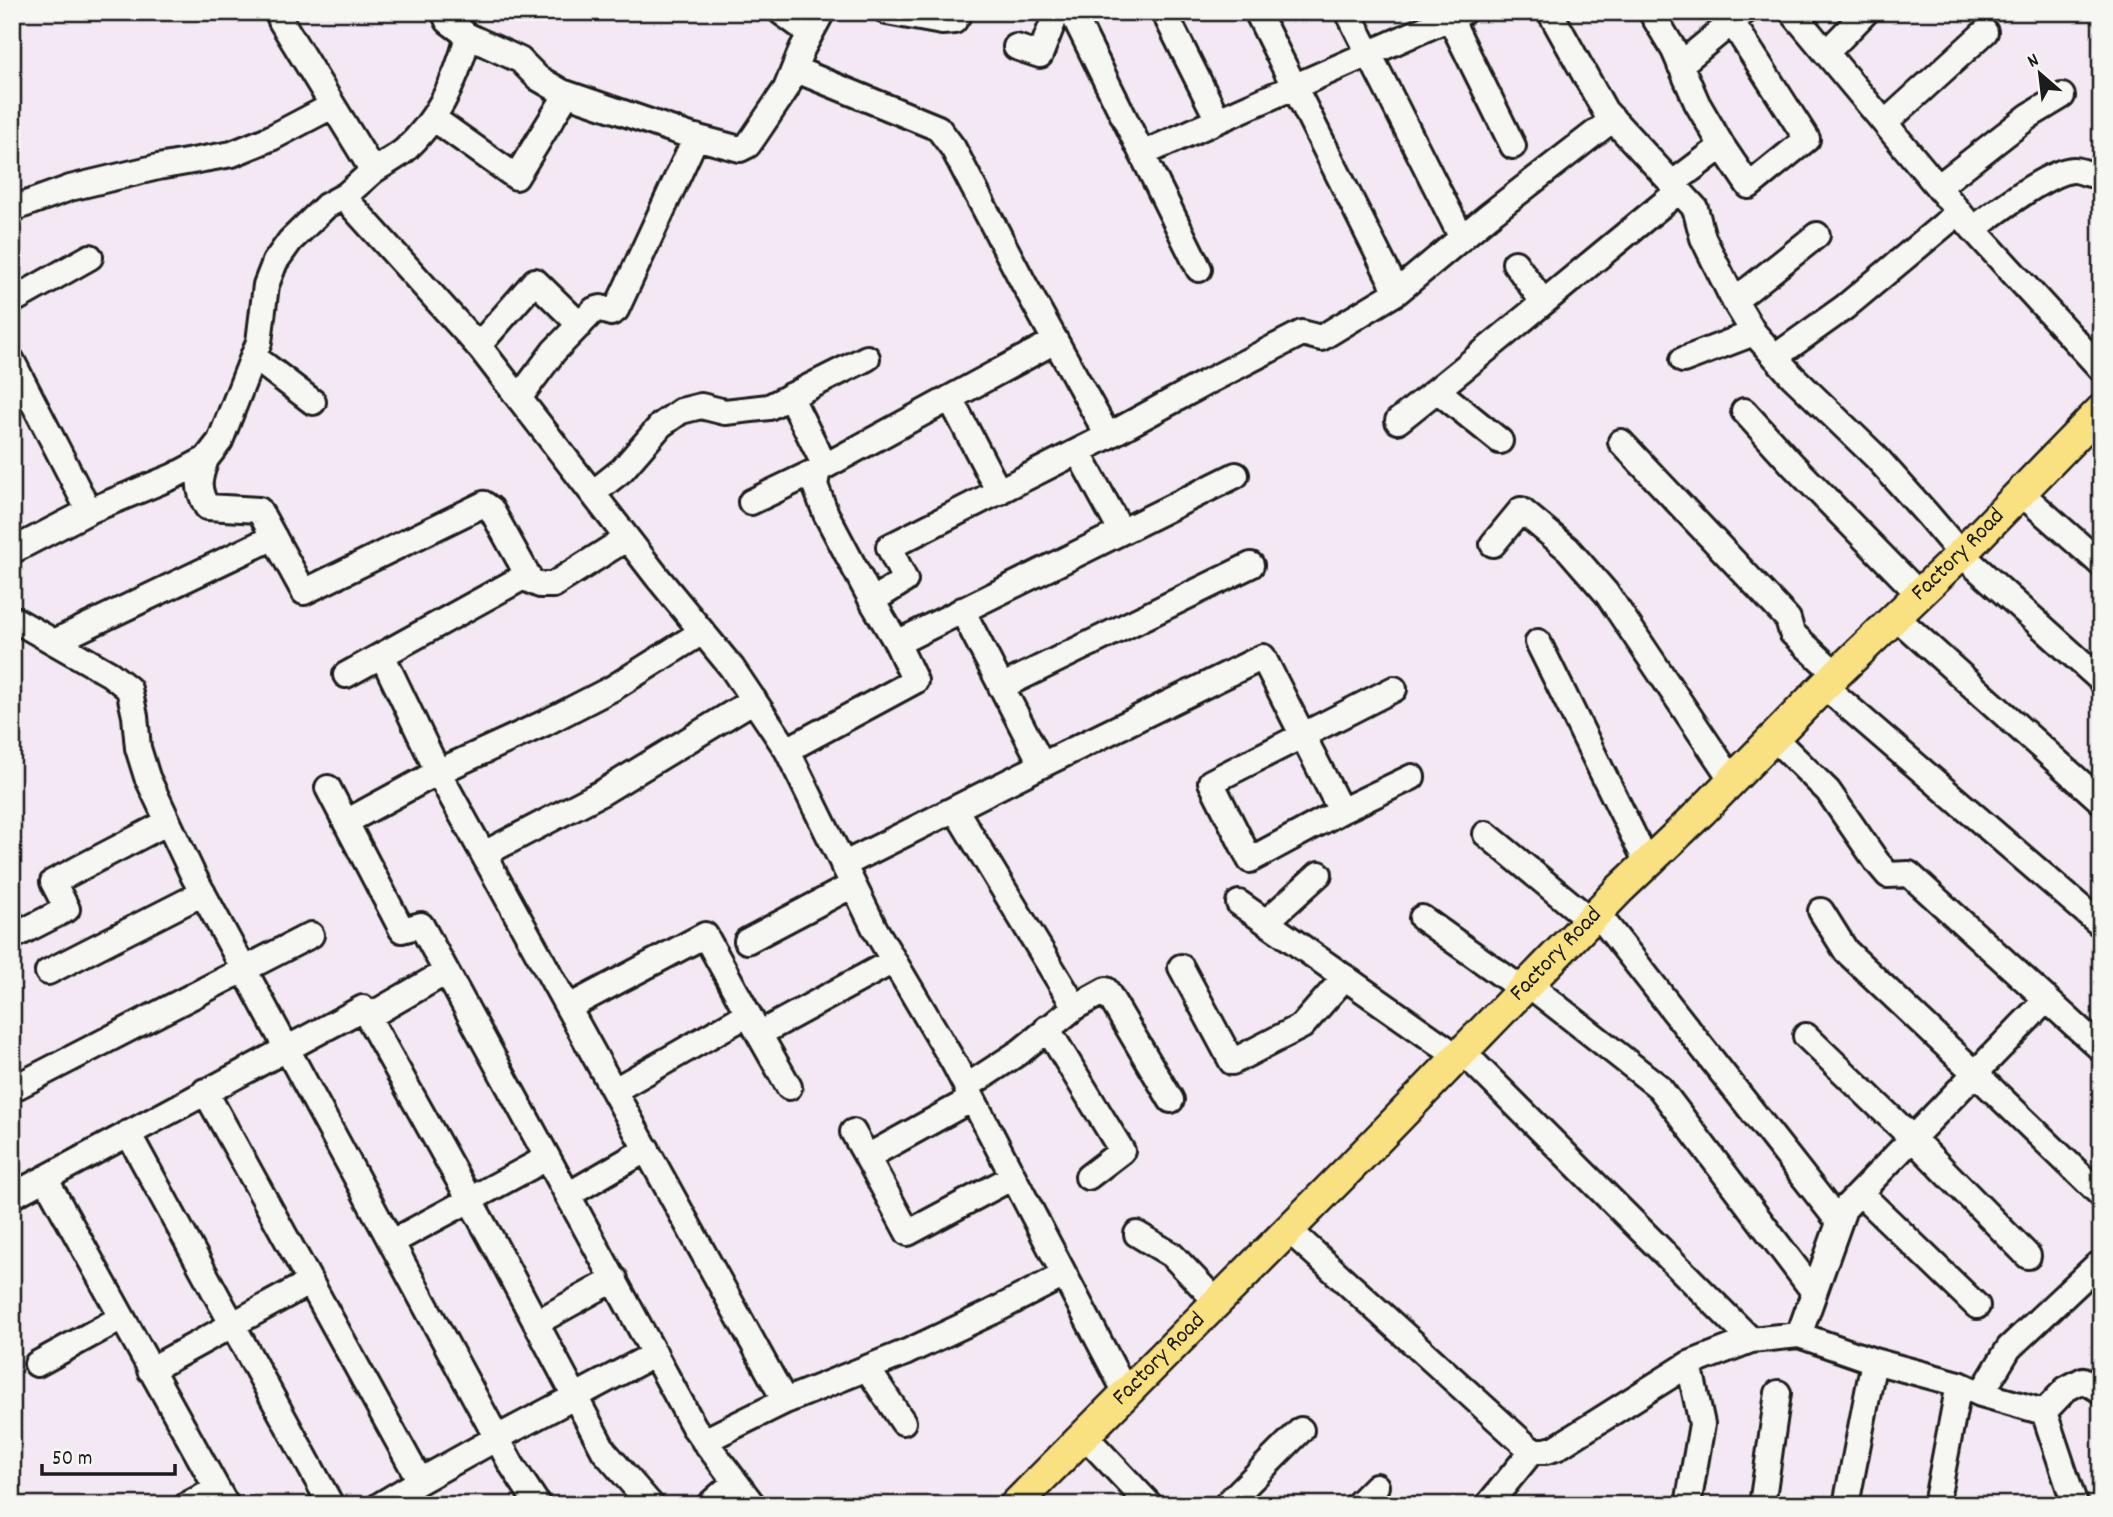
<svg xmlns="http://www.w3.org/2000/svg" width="2113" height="1517" font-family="Dekko,sans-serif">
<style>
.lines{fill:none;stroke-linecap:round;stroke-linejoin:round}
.minor-casing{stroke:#1c1c1c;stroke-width:30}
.major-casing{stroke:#1c1c1c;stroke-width:35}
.minor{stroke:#f6f6f2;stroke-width:24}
.major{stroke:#f9e181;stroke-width:30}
.labels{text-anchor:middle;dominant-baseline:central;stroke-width:6;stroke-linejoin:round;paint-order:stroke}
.street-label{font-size:24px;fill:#1c1c1c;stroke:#f6f6f2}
</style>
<rect width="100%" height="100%" fill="#f3e8f3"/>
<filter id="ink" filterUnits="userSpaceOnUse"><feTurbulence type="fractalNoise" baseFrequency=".0143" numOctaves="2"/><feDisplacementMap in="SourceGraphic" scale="14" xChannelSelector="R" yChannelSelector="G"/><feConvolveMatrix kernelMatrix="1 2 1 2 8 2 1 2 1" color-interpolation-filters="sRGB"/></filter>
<g filter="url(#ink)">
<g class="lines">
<defs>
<path id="minor" d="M279 12 281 21 373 171 346 195 350 204 481 349 658 578 732 668 787 750 875 929 954 1063 1126 1393
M444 12 448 21 468 36 520 60 538 78 562 92 691 136 740 149 748 145 755 135 786 89 802 49 822 12
M781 12 810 33
M887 12 942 22 954 21 960 12
M1072 12 1199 269
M1164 12 1218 120
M1257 12 1397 292
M1348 12 1462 238
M1447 12 1513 146
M1550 12 1605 111 1695 208 1703 238 1731 295 1754 333
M1651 12 1674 50 1697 103 1722 146 1673 183
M1792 12 1973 229 2101 369
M1016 47 1040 55 1057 12
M1826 53 1866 12
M1680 65 1744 12
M794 69 938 128 953 148 1023 282 1108 436 889 547 905 580 872 601 826 514 815 485 818 470 1055 341
M433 118 516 177 567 94
M1885 123 1985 32
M1722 146 1749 186 1807 139 1732 22
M1142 154 1463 12
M373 171C383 164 396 158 405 150 438 120 457 78 468 36
M1938 187 2029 116 2062 96
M12 209 70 188 158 167 232 154 271 138 332 106
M1973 229C1994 214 2049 170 2074 170 2079 170 2085 173 2090 174
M1515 263 1543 302
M12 301 90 257
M1734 301 1817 235
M478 346 535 281 580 325
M253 356 313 402
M1775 357 1845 307 1959 212
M1683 360 1754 333 1792 376 1876 457 1927 514 1961 554 2101 680
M12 361 89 511 174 476 206 459 220 441 259 342 266 285 275 262 290 241 326 206 346 195
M1437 390 1500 441
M790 396 825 466
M519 398 554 351 594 310 601 308 611 313 616 310 696 137
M950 398 999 492
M1744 411 1792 464 1919 594
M1398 421C1493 346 1585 267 1679 191
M1108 436 1207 382 1302 333 1321 338 1397 292 1488 216 1613 119
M1621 442 1788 619 1792 633 1836 674
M1078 452 1121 531
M206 459C199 479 196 487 207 507L259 510 304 592 484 504 491 509 531 581 540 585H553L627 538
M593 493 622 470 661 425 681 411 701 406 725 412 769 407 867 358
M2021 493 2101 564
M751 502 818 470
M1493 544 1521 510 1568 549 1608 595 1732 780
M12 551 89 511
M872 601 897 643 1236 475
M1896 617 2101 801
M12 618 110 674 129 689 135 716 138 748 147 777 193 875 511 1464 538 1505
M54 642 274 537
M1538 642 1647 863
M382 655 438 772 545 723 613 688 702 632
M346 675 527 575
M1824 686 2101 925
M1001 687 1251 565
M1773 737 1828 791 1877 862 1888 875 1909 874 2101 1049
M787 750 915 681 897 643
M1042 765 1263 657 1341 811 1412 777
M328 788 402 930 421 925 694 1427 753 1505
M955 809 1075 1007 1021 1051 966 1087
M1341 811 1250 860 1211 782 1394 689
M346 822 438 772 785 1401 907 1352 992 1312 1064 1275
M1486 834 1590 920
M484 854 603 792 754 700
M843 865 1042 765 962 610
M1239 903 1458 1057
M1821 911 1846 951 1975 1073 2101 1195
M1597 913 1839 1222
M1422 918 1523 990
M1266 922 1319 874
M12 923 18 934 67 909 53 882 168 822
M747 941 853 885
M1181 967 1232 1062 1302 1026 1345 977
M48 972 203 893
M1528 984 1659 1087 1814 1292
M569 1007 705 935 759 1034
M1075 1007 1106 990 1171 1100
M368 1017 446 972
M1047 1028 1122 1151 1088 1177
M1806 1036 1912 1138 2028 1256
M1463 1052 1751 1340
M789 1087 759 1034 893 961
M12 1089 311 935
M615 1090 748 1014
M205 1091 420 1481 497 1438 655 1354
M972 1099 867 1157 908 1233 1013 1177
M853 1132 867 1157
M128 1133 331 1505
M45 1178 226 1505
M1860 1193 1977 1306
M568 1195 647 1149
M12 1196 363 1008 491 1238 604 1451 651 1505
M1289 1230 1532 1451H1546L1556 1448 1689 1364 1751 1340 1799 1335 1874 1361 1959 1384 1981 1394 2044 1412 2066 1389 2083 1380 2101 1391
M1137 1234 1172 1255 1217 1302
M392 1242 547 1158
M536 1323 615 1279
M1799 1335 1844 1209 2047 999
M37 1364 121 1318
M867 1368 903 1422
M150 1370 310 1282
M1981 1394 2009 1348 2096 1266
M2044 1412 2075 1505
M1084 1435 1150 1505
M704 1441 785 1401
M187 1505 217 1489
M380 1505 420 1481
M709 1505 735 1482
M1226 1505 1301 1430
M1357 1505 1376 1486
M1488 1505 1532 1451
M1688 1505 1702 1424 1689 1364
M1762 1505 1778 1393
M1846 1505 1874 1361
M1936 1505 1959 1384"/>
<g id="major">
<path id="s1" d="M1015 1505 1352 1166 1619 890 1702 811 1824 686 1961 554 2101 410"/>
</g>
</defs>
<!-- minor casing -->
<use href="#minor" class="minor-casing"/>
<!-- major casing -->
<use href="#major" class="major-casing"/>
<!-- minor -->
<use href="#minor" class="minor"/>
<!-- major -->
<use href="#major" class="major"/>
</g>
</g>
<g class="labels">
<!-- street labels -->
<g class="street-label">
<text stroke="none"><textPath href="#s1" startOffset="1339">Factory Road</textPath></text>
<text stroke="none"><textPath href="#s1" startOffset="772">Factory Road</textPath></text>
<text stroke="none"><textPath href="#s1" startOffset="205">Factory Road</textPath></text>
</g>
</g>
<!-- margin -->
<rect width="2113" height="1517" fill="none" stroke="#f6f6f2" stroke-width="42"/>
<rect x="21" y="21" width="2071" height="1475" fill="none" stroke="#1c1c1c" stroke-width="2.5" filter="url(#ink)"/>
<!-- north arrow -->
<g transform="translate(2040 74) rotate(332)" stroke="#f6f6f2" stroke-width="5" paint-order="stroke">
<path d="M0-5L12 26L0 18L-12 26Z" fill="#1c1c1c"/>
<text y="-10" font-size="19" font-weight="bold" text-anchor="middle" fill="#1c1c1c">N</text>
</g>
<!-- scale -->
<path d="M42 1464v10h133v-10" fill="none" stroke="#1c1c1c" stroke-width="3.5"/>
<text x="52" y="1464" font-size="21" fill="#1c1c1c" stroke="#f6f6f2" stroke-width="5" paint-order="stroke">50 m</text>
</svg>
